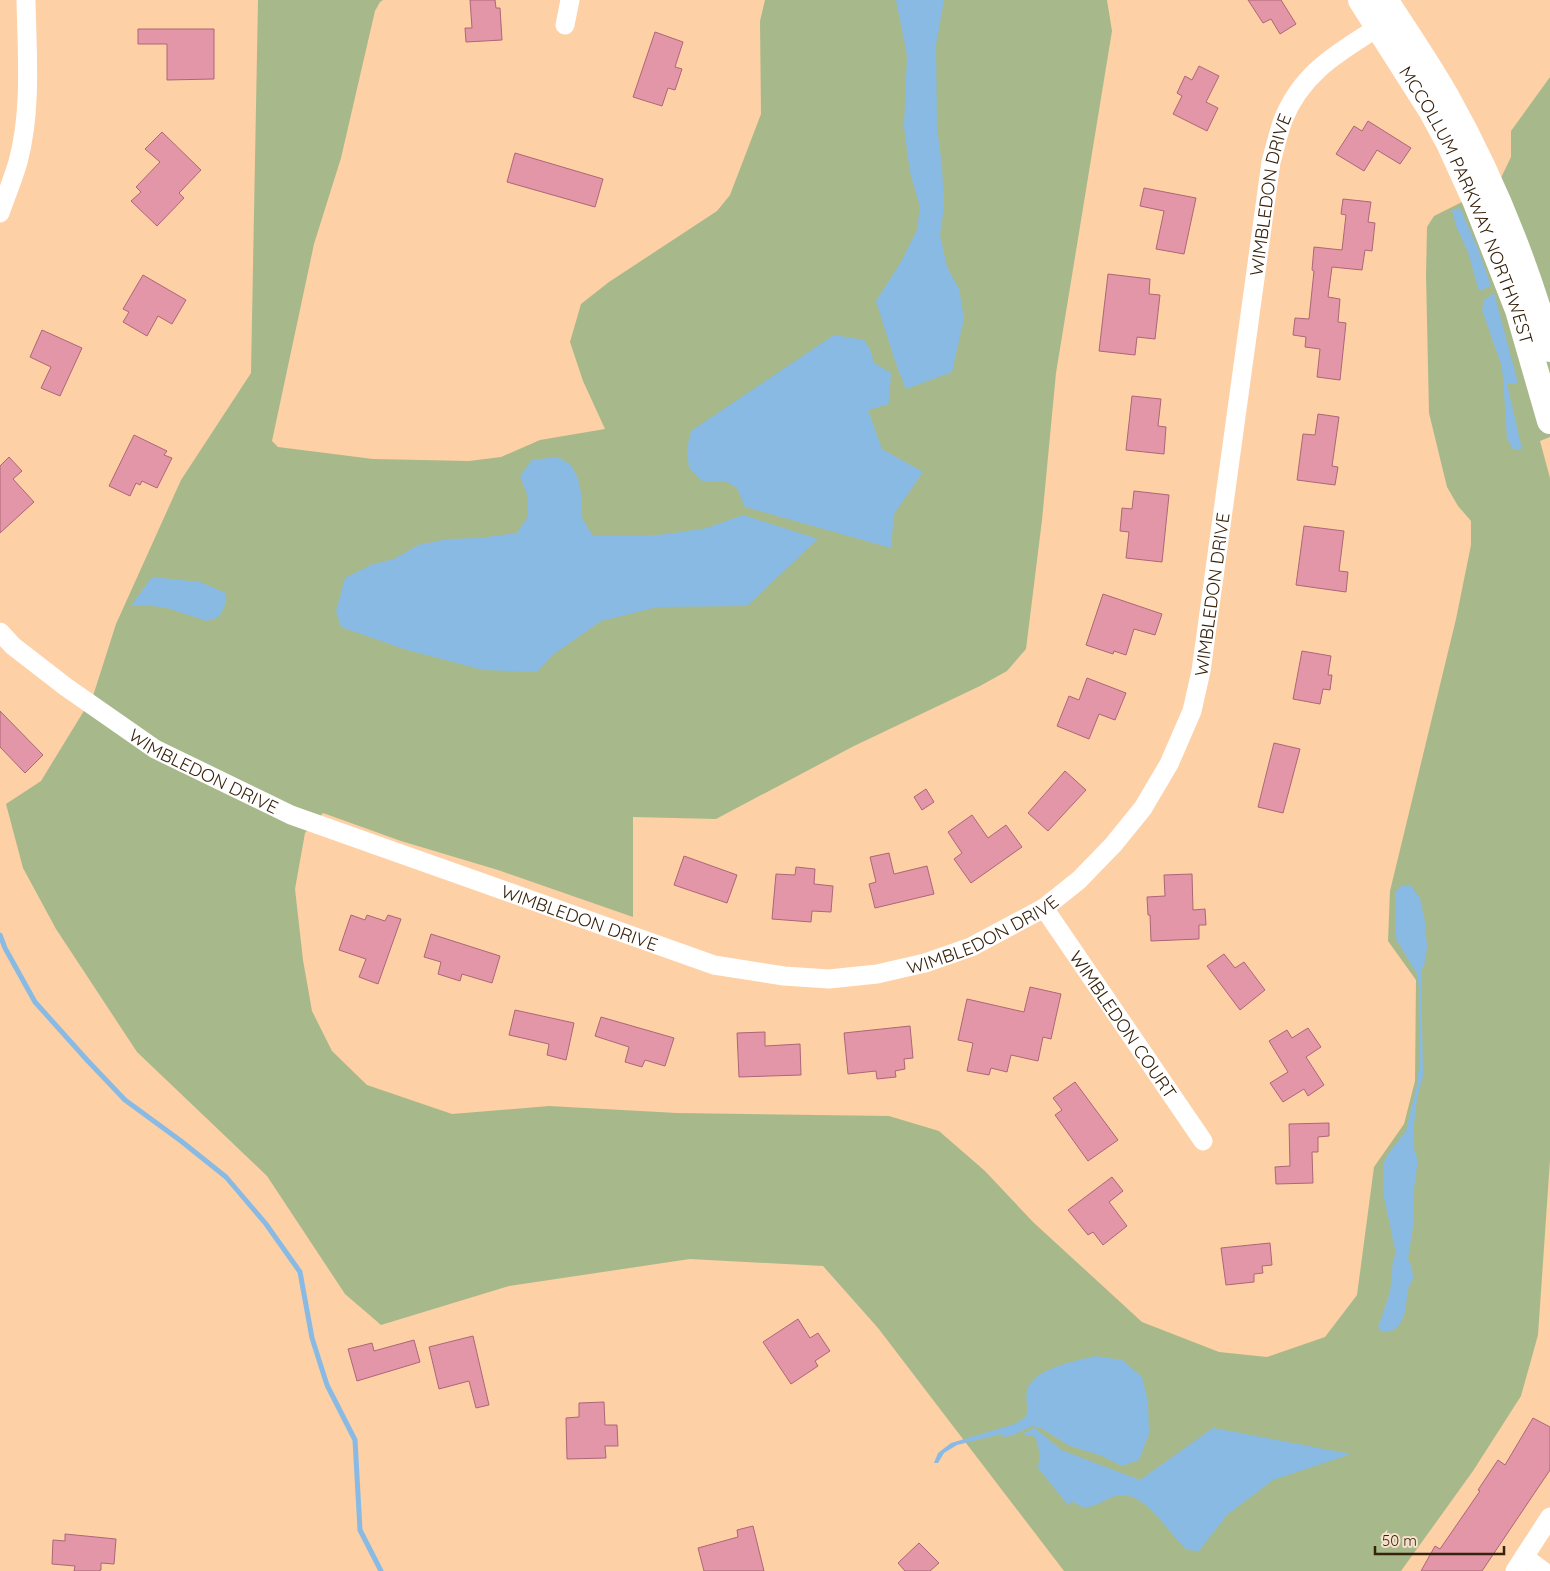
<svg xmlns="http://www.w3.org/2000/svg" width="1550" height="1571" font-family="Quicksand,sans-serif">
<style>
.green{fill:#a7b98b}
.water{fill:#89bae4}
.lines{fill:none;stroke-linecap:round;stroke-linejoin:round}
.stream{stroke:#89bae4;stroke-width:5}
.building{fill:#e296a7;stroke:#ad6677}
.street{stroke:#fff;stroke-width:19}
.secondary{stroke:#fff;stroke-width:26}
.labels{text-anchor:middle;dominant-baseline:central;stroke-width:4;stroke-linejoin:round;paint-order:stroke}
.street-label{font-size:18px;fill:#37220c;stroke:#f9e2cd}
</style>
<rect width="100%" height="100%" fill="#fdd0a6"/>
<!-- green -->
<path class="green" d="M258 0H383L380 2 375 11 341 158 314 244 272 441 278 447 373 459 469 461 501 457 540 440 605 429 583 381 570 342 581 304 609 282 717 211 730 195 761 114 760 21 765 0H1107L1112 31 1056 373 1042 520 1026 649 1007 671 980 686 854 746 716 819 633 817V917L498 870 401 841 323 813 305 833 295 889 303 960 312 1011 332 1051 367 1085 452 1114 549 1106 677 1113 889 1116 939 1131 985 1171 1033 1222 1142 1322 1219 1352 1267 1357 1325 1337 1357 1295 1374 1167 1404 1124 1415 1081 1416 980 1388 941 1390 891 1456 619 1471 545V521L1458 506 1447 487 1429 413 1426 275 1427 227 1434 216 1498 184 1511 157V131L1550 77V437L1540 441 1550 478V1160L1538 1335 1521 1396 1473 1471 1401 1571H1064L878 1328 823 1266 690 1259 509 1286 381 1325 345 1294 267 1176 137 1052 56 929 23 868 6 804 41 781 93 696 116 624 181 480 251 373Z"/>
<!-- water -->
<path class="water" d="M896 0H944L936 45 937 128 942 166 944 207 940 235 947 267 959 289 964 318 952 372 906 389 896 364 876 301 901 262 917 230 920 207 910 172 904 127 907 55Z
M1460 208 1478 249 1491 286 1479 291 1468 252 1456 226 1452 210Z
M1494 293 1518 383 1507 384 1522 449H1513L1507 439 1503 377 1501 364 1482 310 1484 300Z
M834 335 864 340 870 349 874 363 891 373 889 404 868 410 882 449 923 472 894 514 891 548 745 507 737 488 725 481H702L689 468 687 449 691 431Z
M558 457 571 465 578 478 582 499V518L593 536H644L667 534 707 528 743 515 818 539 747 606 658 607 601 621 554 654 537 672 483 670 404 649 341 627 336 611 345 578 371 565 394 559 418 545 448 539 479 538 517 533 528 516V497L520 476 532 460Z
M152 577 200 582 226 593V603L219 617 207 621 167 608 146 605 131 606Z
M1401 886H1411L1420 898 1425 922 1427 948 1425 962 1421 971 1423 1076 1417 1098 1413 1132 1414 1149 1418 1160 1413 1196V1226L1408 1259 1412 1268 1413 1279 1408 1289 1405 1312 1400 1324 1394 1330 1383 1332 1378 1328 1390 1292 1393 1260 1396 1254 1383 1192V1165L1388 1154 1406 1131 1417 1085 1419 1068V987L1417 974 1396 939 1395 892Z
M1096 1356 1122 1360 1142 1377 1148 1402 1149 1434 1139 1460 1122 1466 1102 1456 1068 1445 1041 1428 1032 1426 1011 1436 1003 1437 1001 1434 957 1445 944 1453 938 1463H934L938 1453 951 1443 1015 1424 1026 1417C1029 1407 1025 1399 1027 1390 1034 1368 1076 1361 1096 1356Z
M1035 1428 1061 1450 1140 1480 1213 1428 1351 1454 1273 1480 1227 1515 1199 1551 1187 1550C1171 1535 1154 1507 1135 1498 1111 1488 1099 1510 1083 1507 1079 1506 1075 1503 1072 1501L1068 1505 1038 1468C1040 1456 1040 1446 1034 1436L1022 1434Z"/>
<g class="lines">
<!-- stream -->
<path class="stream" d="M0 935 5 948 35 1002 87 1060 125 1100 181 1141 226 1177 266 1224 300 1272 312 1338 327 1385 355 1440 360 1530 381 1571"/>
</g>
<!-- building -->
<path class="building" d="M470 0H495L496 8H500L502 40 466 42 465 28H472Z
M1248 0H1281L1296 24 1280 34 1271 19 1263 23Z
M138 29H214V79L167 80V44H138Z
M655 32 683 42 675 67 682 69 675 90 668 88 662 106 633 97Z
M1199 66 1219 76 1206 102 1218 108 1207 131 1173 114 1182 96 1177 93 1185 76 1192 80Z
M1368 121 1411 148 1400 164 1377 150 1364 171 1336 154 1354 126 1362 131Z
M162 132 201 170 179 193 184 198 157 226 131 201 141 192 136 187 160 162 145 149Z
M515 153 603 179 595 207 507 182Z
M1144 188 1196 198 1184 254 1156 249 1164 211 1140 206Z
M1343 199 1371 202 1368 222 1375 223 1372 251 1365 250 1362 270 1332 267 1328 297 1340 299 1338 322 1346 323 1340 380 1317 377 1320 349 1305 347 1306 337 1293 335 1295 318 1309 319 1314 271 1312 270 1314 247 1342 250 1346 215 1341 214Z
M1108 274 1150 279 1149 294 1160 295 1155 339 1137 337 1135 355 1099 351Z
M143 275 186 300 172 324 158 316 147 336 123 322 129 312 123 309Z
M42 330 82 348 60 396 41 388 51 367 30 357Z
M1132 396 1161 399 1158 426 1166 427 1164 454 1126 450Z
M1318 414 1339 417 1332 466 1338 467 1335 485 1297 480 1303 434 1315 435Z
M134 435 167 451 164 455 172 458 157 488 142 481 140 485 136 483 130 496 109 486Z
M9 457 22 471 13 479 34 502 0 533V466Z
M1134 491 1169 495 1162 562 1126 558 1129 532 1120 531 1122 508 1132 509Z
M1304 526 1344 531 1339 571 1348 572 1346 592 1296 585Z
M1103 594 1162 614 1155 635 1134 629 1126 655 1114 651 1113 654 1086 645Z
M1302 651 1331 656 1328 675H1332L1330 690 1323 689 1320 704 1293 699Z
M1087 678 1126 693 1115 720 1099 714 1089 739 1057 726 1069 696 1079 700Z
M0 711 43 755 25 773 0 747Z
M1274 743 1300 749 1283 813 1258 807Z
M1065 771 1086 790 1048 831 1028 813Z
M926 789 934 802 922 810 914 797Z
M972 815 988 838 1006 825 1022 847 971 883 954 859 962 853 948 832Z
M889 853 894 874 927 866 934 894 875 908 869 884 876 882 870 857Z
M684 856 737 875 727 903 674 885Z
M796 867 815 869 814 884 833 886 831 912 812 911 811 922 772 919 776 874 795 875Z
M1192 874 1193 910 1205 909 1206 925H1199V939L1151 941 1150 915H1148L1147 897 1165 896 1164 875Z
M351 915 365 920 367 915 385 921 388 915 401 919 378 984 359 977 366 959 339 950Z
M431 934 500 956 492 983 462 974 460 981 438 974 441 962 424 957Z
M1224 954 1235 968 1244 962 1265 990 1240 1010 1207 966Z
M1030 987 1061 994 1051 1039 1043 1037 1038 1061 1011 1055 1007 1072 991 1068 989 1075 967 1071 973 1043 958 1040 967 999 1024 1012Z
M515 1010 574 1023 566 1060 547 1055 549 1044 509 1035Z
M601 1017 674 1038 665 1066 645 1060 642 1067 625 1062 629 1047 595 1036Z
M910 1026 913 1058 904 1059 905 1069 895 1071 896 1077 877 1079 876 1071 848 1074 844 1033Z
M1308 1028 1321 1047 1306 1057 1324 1085 1308 1096 1304 1089 1283 1102 1270 1083 1288 1072 1269 1041 1287 1030 1292 1038Z
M765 1032V1046L800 1044 801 1075 739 1077 737 1033Z
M1075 1082 1118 1140 1088 1161 1055 1115 1062 1110 1053 1098Z
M1329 1123V1136L1318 1137V1152H1312L1313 1183 1276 1184 1275 1167 1290 1166 1289 1124Z
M1112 1177 1123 1191 1109 1202 1127 1226 1103 1245 1093 1232 1088 1235 1068 1210Z
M1270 1243 1272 1265 1262 1266 1263 1273 1254 1274V1282L1226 1285 1221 1248Z
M798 1319 810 1338 818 1333 830 1351 815 1361 818 1366 791 1384 763 1342Z
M473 1336 489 1405 476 1408 469 1381 439 1389 429 1347Z
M414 1340 420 1362 357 1381 348 1349 372 1343 374 1351Z
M604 1402 605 1425H617L618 1446H605L606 1458 567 1459 566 1418 579 1417V1403Z
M1533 1418 1550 1427V1470L1482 1571H1421L1435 1546 1440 1549 1480 1491 1478 1490 1498 1460 1505 1465Z
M753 1526 764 1571H704L698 1548 738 1537 737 1530Z
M65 1534 116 1539 114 1564 101 1563V1570L98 1571H74L75 1566 52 1564 53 1540 65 1541Z
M919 1543 939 1563 930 1571H905L898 1563Z"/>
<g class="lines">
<!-- street -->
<g class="street">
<path d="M565 25 570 0"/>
<path d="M0 213C6 196 13 179 18 162 32 110 27 53 26 0"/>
<path id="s1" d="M0 632 13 646 66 687 155 749 291 815 714 965 784 976 829 979 877 974 925 963 971 947 1044 908 1079 880 1113 845 1143 808 1169 764 1192 711 1201 671 1271 162C1275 148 1278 134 1283 120 1303 69 1345 49 1388 21"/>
<path id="s2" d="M1044 908 1203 1141"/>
<path d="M1524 1557 1543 1571"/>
<path d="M1515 1571 1550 1517"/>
</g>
<!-- secondary -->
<g class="secondary">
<path id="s3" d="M1361 0 1431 110 1449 143 1475 200 1518 310 1550 421"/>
<path d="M1385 0C1406 32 1427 63 1446 96 1491 176 1525 260 1550 349"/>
</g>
</g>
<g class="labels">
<!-- street labels -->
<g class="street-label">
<text stroke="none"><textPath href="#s1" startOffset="1912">WIMBLEDON DRIVE</textPath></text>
<text stroke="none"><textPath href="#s3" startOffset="232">MCCOLLUM PARKWAY NORTHWEST</textPath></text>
<text stroke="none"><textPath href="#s1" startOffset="1508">WIMBLEDON DRIVE</textPath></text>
<text stroke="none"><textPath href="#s1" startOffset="248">WIMBLEDON DRIVE</textPath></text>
<text stroke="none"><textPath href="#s1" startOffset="652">WIMBLEDON DRIVE</textPath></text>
<text stroke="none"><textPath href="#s1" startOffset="1072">WIMBLEDON DRIVE</textPath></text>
<text stroke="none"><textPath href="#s2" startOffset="141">WIMBLEDON COURT</textPath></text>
</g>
</g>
<!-- scale -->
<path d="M1375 1546v8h129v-8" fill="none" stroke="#37220c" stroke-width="2.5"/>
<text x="1382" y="1546" font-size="15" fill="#37220c" stroke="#f9e2cd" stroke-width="4" paint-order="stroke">50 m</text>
</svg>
